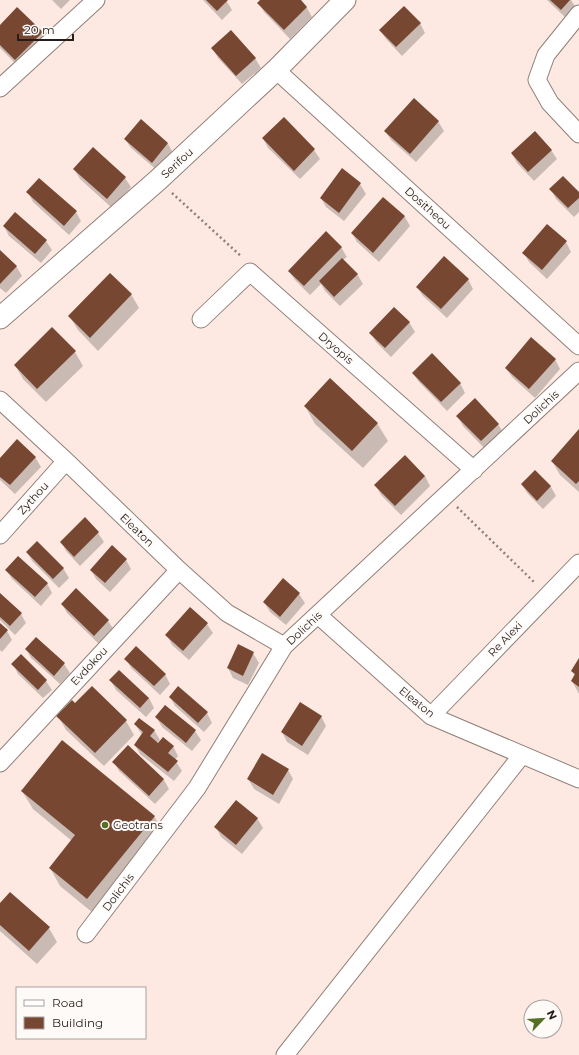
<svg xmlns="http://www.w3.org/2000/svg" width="579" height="1055" font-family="Montserrat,sans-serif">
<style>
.shadow{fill:#0003}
.building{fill:#774732}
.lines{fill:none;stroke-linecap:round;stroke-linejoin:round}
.minor-casing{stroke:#918078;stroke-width:19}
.tertiary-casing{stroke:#918078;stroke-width:23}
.path{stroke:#8c7f7a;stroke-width:2.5;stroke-dasharray:2 3;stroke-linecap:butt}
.minor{stroke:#fff;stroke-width:17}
.tertiary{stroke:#fff;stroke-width:21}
.poi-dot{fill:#567023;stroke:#fefaf8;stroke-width:1.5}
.labels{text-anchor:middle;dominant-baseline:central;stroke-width:4;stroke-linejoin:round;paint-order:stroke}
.street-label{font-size:11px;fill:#241d1a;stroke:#fefaf8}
.poi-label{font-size:11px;fill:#241d1a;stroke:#fefaf8;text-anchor:start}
</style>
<rect width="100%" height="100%" fill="#fde9e1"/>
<!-- shadow -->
<path class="shadow" d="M52 0H70L61 9Z
M203 0H226L232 10 222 20Z
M262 0H299L307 8 312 17 290 39 264 12 259 3Z
M547 0H571L576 8 567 19Z
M420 23 425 33 402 56 386 39 380 30Z
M0 27 42 33 47 42 21 69 0 48Z
M213 49 255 58 261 68 242 84 218 58Z
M284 118 314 150 320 159 300 179 268 148 263 138Z
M141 121 168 144 173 153 158 171 131 148 125 139Z
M438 121 444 131 416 162 391 140 385 131Z
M551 150 557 159 534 181 517 163 512 154Z
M74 169 125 178 131 187 112 208 80 179Z
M342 170 360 184 366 194 344 221 326 207 321 198Z
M551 189 579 194V212L574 217 556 199Z
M28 192 76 212 81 221 69 235 33 202Z
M383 198 405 217 410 226 379 262 357 242 352 233Z
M4 226 46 241 52 250 41 263 9 236Z
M566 242 571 252 547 279 529 262 524 253Z
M341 247 347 257 343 260 357 274 363 284 340 306 325 291 321 284 310 295 295 280 289 271Z
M0 252 16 266 22 276 6 293 0 288Z
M468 279 473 289 447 318 423 296 417 287Z
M131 294 139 308 98 351 78 330 70 317Z
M409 322 415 332 391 357 376 342 371 333Z
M75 352 83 366 46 402 23 379 15 365Z
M555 359 560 369 535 398 512 377 506 368Z
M413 373 460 383 465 393 447 411 419 382Z
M305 406 377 423 388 441 363 468 315 424Z
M458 417 498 424 504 434 486 450 463 426Z
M579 430V492L560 475 552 461Z
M35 457 41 467 15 494 0 480V459Z
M535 472 551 487 556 496 543 509 528 494 522 485Z
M425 476 430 486 401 515 381 495 376 486Z
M85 518 98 533 104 542 80 566 66 551 61 542Z
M27 552 63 568 69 578 59 588 32 561Z
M126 560 131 569 110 592 96 579 91 570Z
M6 570 47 583 52 593 41 606 12 579Z
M284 580 299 594 305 603 286 625 270 612 264 602Z
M76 590 108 621 114 630 100 645 67 613 62 604Z
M0 595 21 614 26 623 15 635 0 620Z
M0 624 7 631 12 640 2 652 0 650Z
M207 624 213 633 189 660 172 645 167 635Z
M36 638 64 664 70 673 60 684 31 658 26 649Z
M253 653 259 663 248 685 233 678 228 668Z
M126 659 165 674 170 684 160 695 131 668Z
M579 660V694L572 681 575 676 572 671Z
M13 664 46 681 52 690 43 698 18 674Z
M111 681 149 698 154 708 146 717 116 690Z
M170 697 207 713 212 723 204 732 175 706Z
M75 705 126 721 134 735 104 766 66 730 58 716Z
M165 706 195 731 201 740 192 751 162 727 156 717Z
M321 716 326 726 308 755 287 742 282 732Z
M135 724 154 730 160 740 157 743 173 746 178 756 175 760 182 771 174 781 140 754 135 745 142 735Z
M128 747 164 780 169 789 155 804 119 771 114 762Z
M288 770 293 779 279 804 254 789 248 779Z
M22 791 154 816 164 834 98 917 60 886 50 868 72 841 33 809Z
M257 818 263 828 242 854 221 837 216 827Z
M0 905 49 928 57 942 37 964 0 931Z"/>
<!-- building -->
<path class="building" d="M206 0H228L217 11Z
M260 0H301L307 7 284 30 257 3Z
M550 0H570L561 10Z
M404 6 421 23 396 47 379 30Z
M17 7 43 32 15 60 0 45V25Z
M231 30 256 58 236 76 211 48Z
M414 98 439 121 410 154 384 131Z
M284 117 315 149 294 171 262 138Z
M141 119 168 143 152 163 124 139Z
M535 131 552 150 528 172 511 153Z
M93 147 126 177 107 199 73 169Z
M342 168 361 183 339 213 320 198Z
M563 176 579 192V198L568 208 549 189Z
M39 178 77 211 64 226 26 192Z
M383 197 405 216 373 253 351 233Z
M15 212 47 240 35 254 3 226Z
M547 224 567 241 542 270 522 253Z
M326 231 342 247 304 286 288 271Z
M0 250 17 266 0 284Z
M444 256 469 279 441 309 416 287Z
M342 258 358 274 334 297 319 281Z
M110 273 132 294 90 338 68 316Z
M394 307 410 322 385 348 369 333Z
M52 327 76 351 37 389 14 365Z
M531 337 556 359 529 389 505 368Z
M432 353 461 383 441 402 412 373Z
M330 378 378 423 352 451 304 406Z
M475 398 499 424 481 441 456 416Z
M579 429V481L576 484 551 461Z
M17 439 36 457 10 485 0 477V458Z
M405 455 425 476 395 506 374 485Z
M535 470 551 486 537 501 521 484Z
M85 517 99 532 74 557 60 542Z
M37 541 64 568 53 579 26 552Z
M112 545 127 559 105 583 90 570Z
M18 556 48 583 35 597 5 570Z
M283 578 300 593 280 617 263 602Z
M76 588 109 620 94 636 61 604Z
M0 593 22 613 10 626 0 617Z
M190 607 208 623 183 651 165 635Z
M0 623 8 630 0 639Z
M36 637 65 663 54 676 25 649Z
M238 644 254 652 243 676 227 668Z
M136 646 166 674 154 686 124 659Z
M21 654 47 680 38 690 11 664Z
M579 658V687L571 681 575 674 571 671Z
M119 670 149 698 140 708 109 680Z
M92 686 127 720 95 753 56 716 72 700 75 703Z
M178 686 208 712 198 723 169 697Z
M300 702 322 716 302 746 281 732Z
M165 705 196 730 186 743 155 717Z
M139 718 155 730 150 736 158 743 163 737 174 746 168 753 178 761 168 772 134 745 143 732 134 724Z
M62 740 155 816 87 899 49 868 75 835 21 791Z
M128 745 164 779 149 796 112 762Z
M262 753 289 769 273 795 247 779Z
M236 800 258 818 236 845 214 827Z
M10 892 50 927 29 951 0 925V903Z"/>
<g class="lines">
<defs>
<path id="minor" d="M579 14 546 55 537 80 550 103 579 134
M276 70 579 346
M0 88 96 0
M201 319 250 272 474 470
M0 400 66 461 179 570 227 613 284 646
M0 535 66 461
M318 615 431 716 579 779
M431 716 579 563
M0 763 179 570
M86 934 197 788 284 646 579 371
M285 1055 522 755"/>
<path id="tertiary" d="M0 318 158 180 276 70 345 0"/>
</defs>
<!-- minor casing -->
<use href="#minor" class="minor-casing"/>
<!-- tertiary casing -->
<use href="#tertiary" class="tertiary-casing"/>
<!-- path -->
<path class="path" d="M172 193 242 257
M457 507 535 583"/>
<!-- minor -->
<use href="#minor" class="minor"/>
<!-- tertiary -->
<use href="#tertiary" class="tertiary"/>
</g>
<!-- markers -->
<circle class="poi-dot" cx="105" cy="825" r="4"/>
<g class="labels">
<!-- street labels -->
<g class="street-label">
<text transform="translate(177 163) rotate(-43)">Serifou</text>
<text transform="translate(428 208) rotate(42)">Dositheou</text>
<text transform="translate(336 348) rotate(41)">Dryopis</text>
<text transform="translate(541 407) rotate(-43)">Dolichis</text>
<text transform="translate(33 498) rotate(-48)">Zythou</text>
<text transform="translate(137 530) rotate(44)">Eleaton</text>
<text transform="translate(304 628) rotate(-43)">Dolichis</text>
<text transform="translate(505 639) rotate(-46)">Re Alexi</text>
<text transform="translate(89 666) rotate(-47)">Evdokou</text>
<text transform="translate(417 702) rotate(39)">Eleaton</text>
<text transform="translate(118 892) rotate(-53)">Dolichis</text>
</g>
<!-- poi labels -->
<g class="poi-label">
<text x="113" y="825">Geotrans</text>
</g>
</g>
<!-- legend -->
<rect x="16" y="987" width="130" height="52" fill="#fefaf8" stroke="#a7a29f"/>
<rect x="24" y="1000" width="20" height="6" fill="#ffffff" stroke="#a7a29f"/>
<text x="52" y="1007" font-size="12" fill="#241d1a">Road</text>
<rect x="24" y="1017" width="20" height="12" fill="#774732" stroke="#a7a29f"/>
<text x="52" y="1027" font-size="12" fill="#241d1a">Building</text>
<!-- north arrow -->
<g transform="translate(543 1019) rotate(65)"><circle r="19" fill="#fefaf8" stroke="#a7a29f"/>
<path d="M0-3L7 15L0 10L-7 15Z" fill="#567023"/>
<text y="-6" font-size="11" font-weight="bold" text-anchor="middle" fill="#241d1a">N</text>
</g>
<!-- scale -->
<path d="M18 34v6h55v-6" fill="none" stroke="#241d1a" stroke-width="2"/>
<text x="24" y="34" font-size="12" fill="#241d1a" stroke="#fefaf8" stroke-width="3" paint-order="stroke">20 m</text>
</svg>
